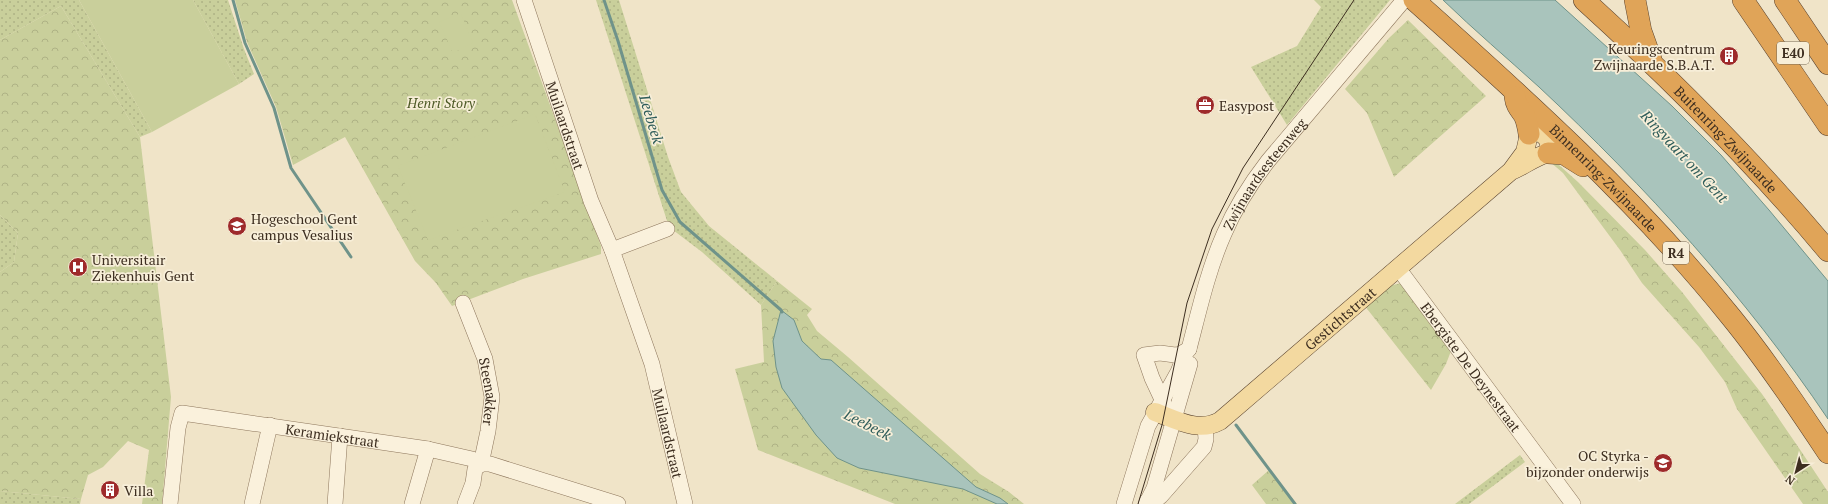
<svg xmlns="http://www.w3.org/2000/svg" width="1828" height="504" font-family="'PT Serif',serif">
<style>
.grass{fill:url(#grass-dots)}
.forest{fill:url(#forest-crowns)}
.pitch{fill:#c9cf9b}
.water{fill:#a9c4bc;stroke:#6f938a}
.lines{fill:none;stroke-linecap:round;stroke-linejoin:round}
.stream{stroke:#6f938a;stroke-width:3}
.minor-casing{stroke:#8d765c;stroke-width:16}
.major-casing{stroke:#5b4430;stroke-width:19}
.highway-casing{stroke:#5b4430;stroke-width:22}
.minor{stroke:#faf1dc;stroke-width:15}
.major{stroke:#f3d9a0;stroke-width:18}
.highway{stroke:#e0a458;stroke-width:21}
.tram{stroke:#3d2e20;stroke-width:1}
.labels{text-anchor:middle;dominant-baseline:central;stroke-width:3.5;stroke-linejoin:round;paint-order:stroke}
.shield{fill:#f7eed8;stroke:#756857;stroke-width:1}
.shield-label{font-size:13px;font-weight:bold;fill:#3d2e20}
.poi-label{font-size:14px;fill:#3d2e20;stroke:#f7eed8;text-anchor:start}
.park-label{font-size:14px;font-style:italic;fill:#4d5a26;stroke:#f7eed8}
.street-label{font-size:14px;fill:#3d2e20;stroke:#f7eed8}
.water-label{font-size:15px;font-style:italic;fill:#2f5d5a;stroke:#f7eed8}
</style>
<defs>
<pattern id="grass-dots" width="8" height="8" patternUnits="userSpaceOnUse"><rect width="8" height="8" fill="#c9cf9b"/><path d="M2 2h.1M6 6h.1" fill="none" stroke="#aeb285" stroke-width="1.8" stroke-linecap="round"/></pattern>
<pattern id="forest-crowns" width="20" height="18" patternUnits="userSpaceOnUse"><rect width="20" height="18" fill="#c9cf9b"/><path d="M2 6a3 3 0 1 1 6 0M12 15a3 3 0 1 1 6 0" fill="none" stroke="#aeb285"/></pattern>
</defs>
<rect width="100%" height="100%" fill="#f0e4c8"/>
<!-- grass -->
<path class="grass" d="M0 0H79L152 132 140 137 61 6 0 40Z
M193 0H228L244 49 254 74 239 84Z
M596 0H619L668 157 681 192 709 226 777 281 761 305 702 252 669 227Z
M1314 0H1390L1287 125 1251 67 1297 46 1321 7Z
M0 215 18 233 14 262 0 272Z
M1520 455 1525 462 1469 504H1455Z
M0 491 81 499 80 504H0Z"/>
<!-- forest -->
<path class="forest" d="M235 0H512L601 246V254L523 279 452 306 436 283 415 261 345 137 293 165 276 107 247 42Z
M61 6 140 137 171 397 162 504H142L149 450 128 441 103 467 88 475 81 499 0 491V272L14 262 18 233 0 215V40Z
M1408 20 1486 96 1394 177 1367 113 1345 89 1389 38Z
M1549 161 1559 165 1578 182 1645 250 1682 292 1762 394 1803 454 1828 492V504H1803L1737 409 1725 382 1699 347 1642 283 1620 250 1563 173Z
M777 281 812 309 807 315 817 331 848 357 980 474 1009 492 1024 504H895L758 450 735 369 764 362 761 305Z
M1402 283 1451 351 1446 364 1431 390 1364 305 1388 286Z
M1269 470 1297 504H1266L1252 485Z"/>
<!-- pitch -->
<path class="pitch" d="M79 0H193L239 84 152 132Z
M459 14H461L473 43 453 53 439 22Z
M535 114 565 192 428 240 398 166Z"/>
<!-- water -->
<path class="water" d="M1443 0H1555L1672 106 1721 155 1769 210 1828 281V419C1746 297 1646 187 1539 87 1507 58 1474 30 1443 0Z
M781 310 794 320 802 341 821 359 831 360 976 487 1000 498 1008 504H997L963 489 859 468 837 458 816 435 782 388 776 367 773 341Z"/>
<g class="lines">
<!-- stream -->
<path class="stream" d="M233 0 245 43 274 108 291 168 351 257
M604 0 618 41 662 190 680 222 781 310 782 312
M1236 425 1295 504"/>
<defs>
<g id="minor">
<path id="s1" d="M524 0 591 201 612 250 652 364 685 504"/>
<path d="M612 250 667 229"/>
<path id="s2" d="M1398 268 1573 504"/>
<path id="s3" d="M463 303 485 359 492 397 488 431 481 464 475 469 473 483 465 504"/>
<path d="M1166 408 1152 378 1144 355 1160 353 1175 355 1180 354 1189 349"/>
<path d="M1147 501H1155L1161 496 1204 447 1206 439 1205 426"/>
<path id="s4" d="M170 504 178 428 182 413 428 449 472 459 481 464H490L618 504"/>
<path d="M252 504 270 425"/>
<path d="M335 504 340 436"/>
<path d="M412 504 428 449"/>
<path id="s5" d="M1124 504 1148 426 1178 372 1185 354 1189 349C1199 311 1208 270 1224 234 1235 208 1251 183 1268 161L1404 0"/>
<path d="M1146 504 1154 488 1190 364"/>
</g>
<g id="major">
<path id="s6" d="M1155 412C1177 420 1198 433 1220 421L1511 171C1524 166 1534 157 1548 153 1551 143 1548 135 1537 132L1529 134 1525 152 1511 171"/>
</g>
<g id="highway">
<path id="s7" d="M1414 0C1525 99 1637 200 1731 317 1766 360 1797 406 1828 453"/>
<path id="s8" d="M1584 0C1671 79 1753 161 1828 251"/>
<path d="M1635 0 1641 31 1651 59"/>
<path d="M1743 0 1828 125"/>
<path d="M1785 0 1828 64"/>
<path d="M1515 97C1516 105 1519 108 1524 115 1527 121 1528 127 1529 134"/>
<path d="M1548 153 1564 154 1583 166"/>
</g>
</defs>
<!-- minor casing -->
<use href="#minor" class="minor-casing"/>
<!-- major casing -->
<use href="#major" class="major-casing"/>
<!-- highway casing -->
<use href="#highway" class="highway-casing"/>
<!-- minor -->
<use href="#minor" class="minor"/>
<!-- major -->
<use href="#major" class="major"/>
<!-- highway -->
<use href="#highway" class="highway"/>
<!-- tram -->
<path class="tram" d="M1138 504 1162 425 1187 303 1212 229 1243 168 1354 0"/>
</g>
<!-- icons -->
<defs>
<symbol id="building-disc" viewBox="-11 -11 22 22"><circle r="9.5" fill="#9e2a2b" stroke="#f7eed8"/><path d="M-4-6H4V6H1V3H-1V6H-4ZM-2.5-4.3h1.7v1.8h-1.7ZM.8-4.3h1.7v1.8H.8ZM-2.5-1h1.7V.8h-1.7ZM.8-1h1.7V.8H.8Z" fill="#fff"/></symbol>
<symbol id="office-disc" viewBox="-11 -11 22 22"><circle r="9.5" fill="#9e2a2b" stroke="#f7eed8"/><path d="M-6-3h4V-5.5h4V-3h4V5H-6ZM-1-4.5V-3h2v-1.5ZM-6 0V1H6V0Z" fill="#fff"/></symbol>
<symbol id="university-disc" viewBox="-11 -11 22 22"><circle r="9.5" fill="#9e2a2b" stroke="#f7eed8"/><path d="M0-5L7-2L0 1L-7-2ZM-4 1L0 2.5L4 1V4Q0 6-4 4Z" fill="#fff"/></symbol>
<symbol id="hospital-disc" viewBox="-11 -11 22 22"><circle r="9.5" fill="#9e2a2b" stroke="#f7eed8"/><path d="M-5-5h3v3.5h4V-5h3V5h-3V1.5h-4V5h-3Z" fill="#fff"/></symbol>
<symbol id="school-disc" viewBox="-11 -11 22 22"><circle r="9.5" fill="#9e2a2b" stroke="#f7eed8"/><path d="M0-5L7-2L0 1L-7-2ZM-4 1L0 2.5L4 1V4Q0 6-4 4Z" fill="#fff"/></symbol>
</defs>
<g fill-rule="evenodd">
<use href="#building-disc" x="1718" y="45" width="22" height="22"/>
<use href="#office-disc" x="1194" y="94" width="22" height="22"/>
<use href="#university-disc" x="226" y="215" width="22" height="22"/>
<use href="#hospital-disc" x="67" y="256" width="22" height="22"/>
<use href="#school-disc" x="1652" y="452" width="22" height="22"/>
<use href="#building-disc" x="99" y="479" width="22" height="22"/>
</g>
<g class="labels">
<!-- shield labels -->
<g class="shield">
<rect x="1777" y="42" width="32" height="22" rx="3"/>
<rect x="1663" y="242" width="26" height="22" rx="3"/>
</g>
<g class="shield-label">
<text x="1793" y="53">E40</text>
<text x="1676" y="253">R4</text>
</g>
<!-- poi labels -->
<g class="poi-label">
<text x="1715" y="48" text-anchor="end">Keuringscentrum<tspan x="1715" dy="16">Zwijnaarde S.B.A.T.</tspan></text>
<text x="1219" y="105">Easypost</text>
<text x="251" y="218">Hogeschool Gent<tspan x="251" dy="16">campus Vesalius</tspan></text>
<text x="92" y="259">Universitair<tspan x="92" dy="16">Ziekenhuis Gent</tspan></text>
<text x="1649" y="455" text-anchor="end">OC Styrka -<tspan x="1649" dy="16">bijzonder onderwijs</tspan></text>
<text x="124" y="490">Villa</text>
</g>
<!-- park labels -->
<g class="park-label">
<text x="441" y="102">Henri Story</text>
</g>
<!-- street labels -->
<g class="street-label">
<text stroke="none"><textPath href="#s1" startOffset="132">Muilaardstraat</textPath></text>
<text stroke="none"><textPath href="#s8" startOffset="199">Buitenring-Zwijnaarde</textPath></text>
<text stroke="none"><textPath href="#s5" startOffset="362">Zwijnaardsesteenweg</textPath></text>
<text stroke="none"><textPath href="#s7" startOffset="260">Binnenring-Zwijnaarde</textPath></text>
<text stroke="none"><textPath href="#s6" startOffset="226">Gestichtstraat</textPath></text>
<text stroke="none"><textPath href="#s2" startOffset="123">Ebergiste De Deynestraat</textPath></text>
<text stroke="none"><textPath href="#s3" startOffset="93">Steenakker</textPath></text>
<text stroke="none"><textPath href="#s1" startOffset="457">Muilaardstraat</textPath></text>
<text stroke="none"><textPath href="#s4" startOffset="244">Keramiekstraat</textPath></text>
</g>
<!-- water labels -->
<g class="water-label">
<text transform="translate(652 119) rotate(73)">Leebeek</text>
<text transform="translate(1685 156) rotate(47)">Ringvaart om Gent</text>
<text transform="translate(868 424) rotate(27)">Leebeek</text>
</g>
</g>
<!-- north arrow -->
<g transform="translate(1796 472) rotate(216)" stroke="#f7eed8" stroke-width="3" paint-order="stroke">
<path d="M0-3L7 15L0 10L-7 15Z" fill="#3d2e20"/>
<text y="-6" font-size="11" font-weight="bold" text-anchor="middle" fill="#3d2e20">N</text>
</g>
</svg>
